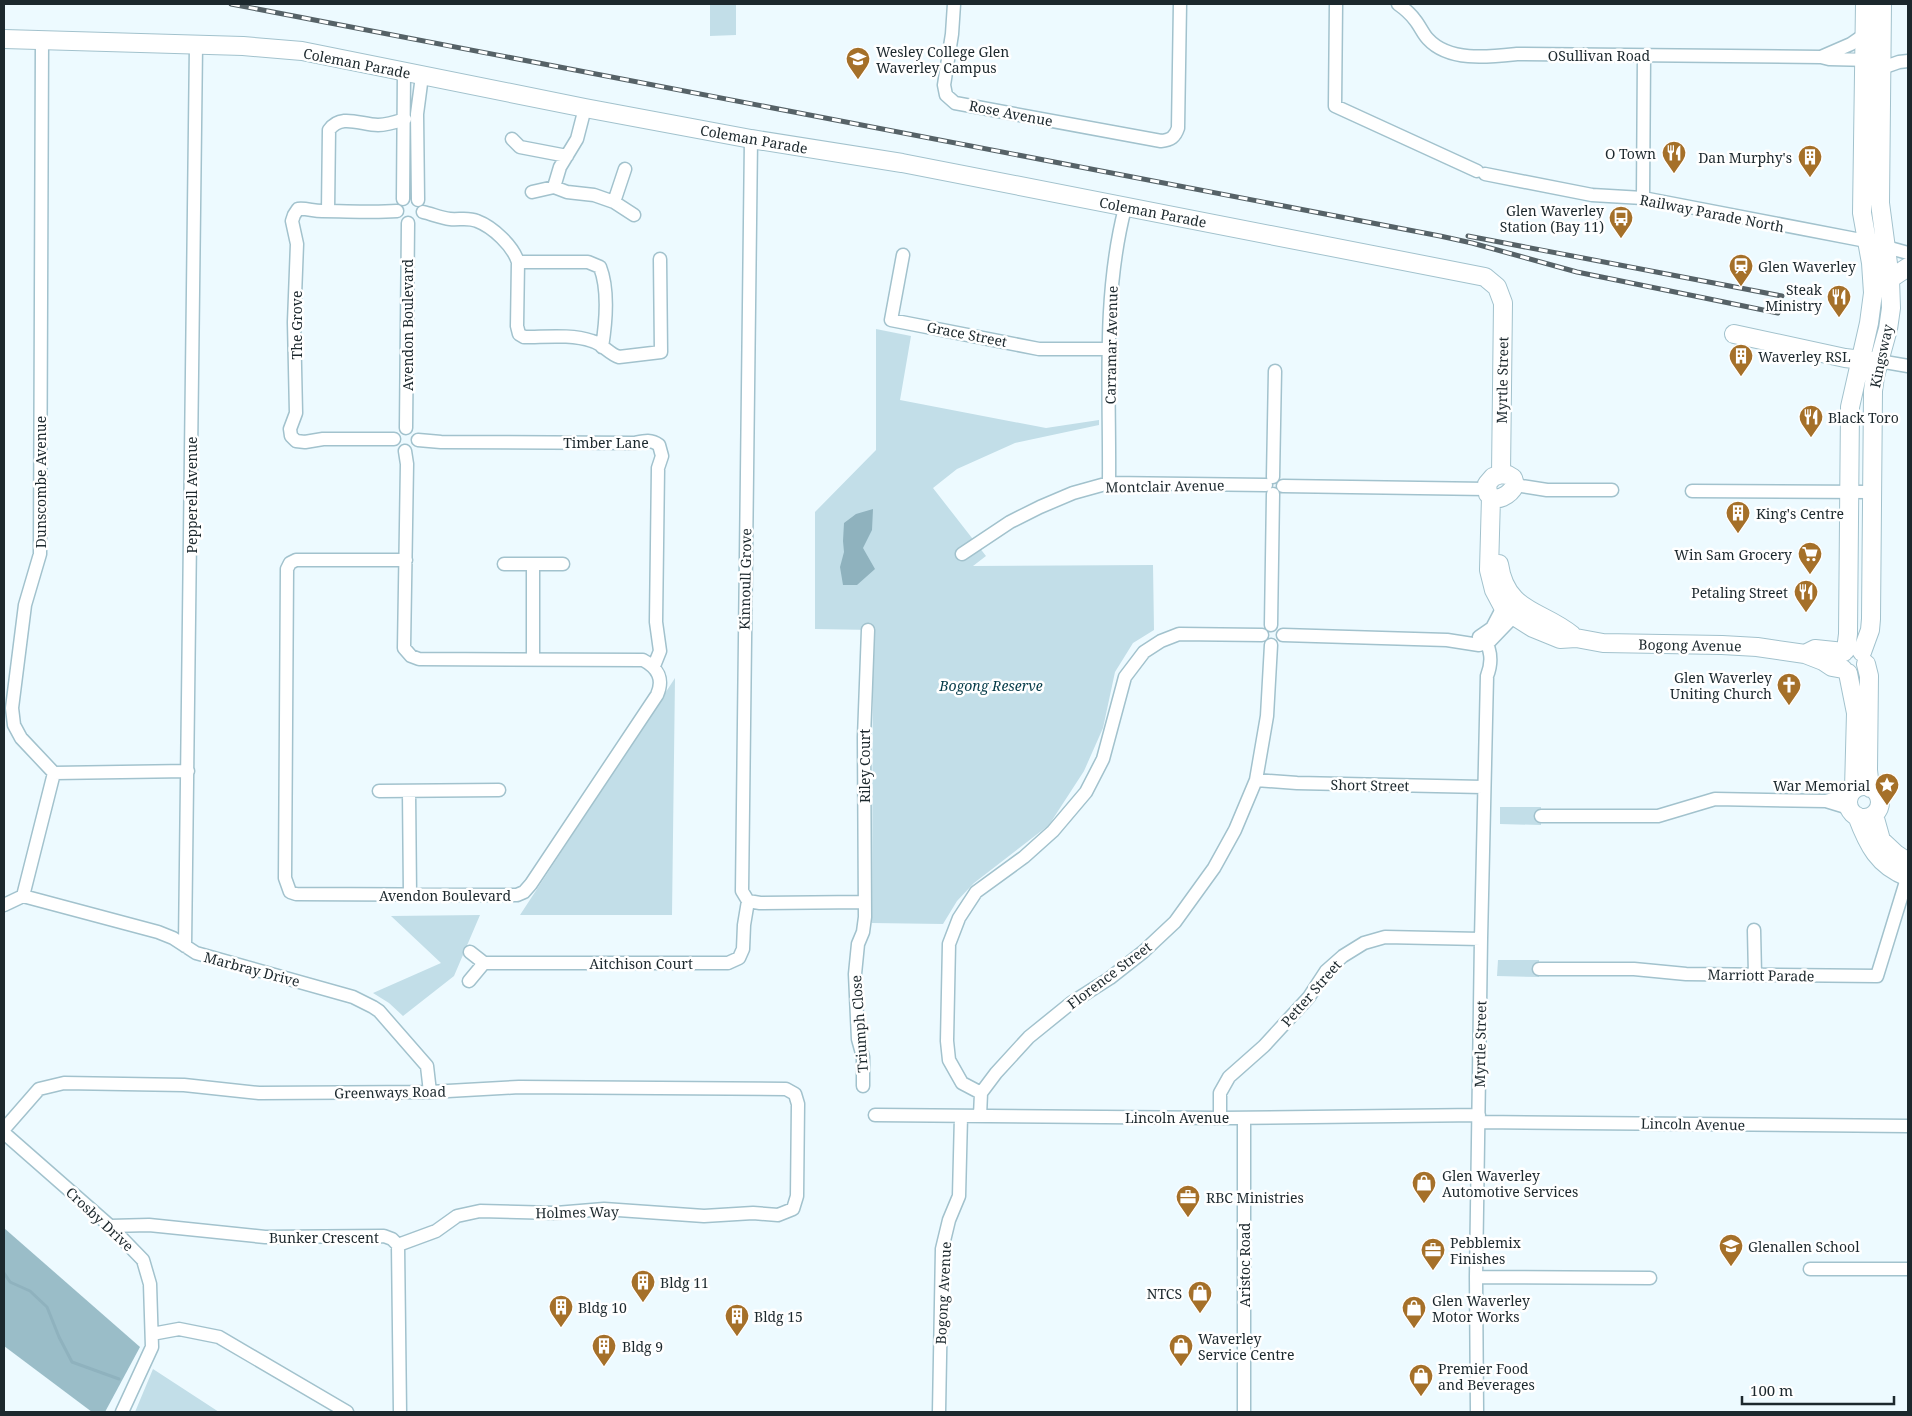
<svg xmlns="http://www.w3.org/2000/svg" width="1912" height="1416" font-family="'Noto Serif',serif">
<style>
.green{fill:#c2dee8}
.forest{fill:#9abdc8}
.water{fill:#8fb2be}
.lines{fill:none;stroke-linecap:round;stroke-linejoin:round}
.stream{stroke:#8fb2be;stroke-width:3}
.street-casing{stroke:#a2c2cd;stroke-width:15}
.secondary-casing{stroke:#a2c2cd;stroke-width:20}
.street{stroke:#fff;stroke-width:12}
.secondary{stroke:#fff;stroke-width:18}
.rail-casing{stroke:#566267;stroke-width:5}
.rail{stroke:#fff;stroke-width:3;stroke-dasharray:9;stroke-linecap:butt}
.labels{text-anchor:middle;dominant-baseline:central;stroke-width:5;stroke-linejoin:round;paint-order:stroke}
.poi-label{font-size:14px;fill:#1c282d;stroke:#fff;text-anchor:start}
.street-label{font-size:14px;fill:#1c282d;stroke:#fff}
.park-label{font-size:14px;font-style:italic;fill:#033a47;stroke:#fff}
</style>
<rect width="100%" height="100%" fill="#edfaff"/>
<!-- green -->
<path class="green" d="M710 4H736V35L710 36Z
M876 329 911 336 900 400 1046 428 1099 420V425L1015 443 957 469 933 488 986 556 973 566 1153 565 1154 630 1133 643 1115 672 1103 728 1084 771 1049 825 974 883 957 901 943 924 872 923 873 630 815 629V512L876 450Z
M675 678 672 915H520Z
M1500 807H1541V825L1500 824Z
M480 915 454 976 403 1016 389 1003 373 993 441 963 391 916Z
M1498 960H1539V977L1497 976Z
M153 1369 219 1412H135Z"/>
<!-- forest -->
<path class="forest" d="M4 1228 140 1347 105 1412H92L4 1346Z"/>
<!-- water -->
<path class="water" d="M873 509 872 530 863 548 875 569 857 585H843L840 567 844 552 843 541 844 523 856 514Z"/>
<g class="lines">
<!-- stream -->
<path class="stream" d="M4 1273 10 1282 30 1291 47 1307 59 1337 72 1362 119 1379"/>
<defs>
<path id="street" d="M954 4 952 34 944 85 946 95 955 103 1161 141C1171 140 1175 137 1178 128L1180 4
M1336 4 1335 106 1477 171
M1398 4C1405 9 1410 13 1415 20 1420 26 1423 34 1428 39 1449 62 1489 57 1517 54L1821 57 1829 59 1872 60
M42 39 40 554 25 605 12 708 14 725 21 738 54 773 188 771
M1821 57 1851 44 1864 35
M1882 68 1899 62 1908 61
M512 139 520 147 567 156
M751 139 742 891 748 901 760 903 864 902
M1485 174 1592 195 1643 198 1861 240 1908 253
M554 187 560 167 577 139 585 108
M532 192 554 187 567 192 594 195 614 202 634 215
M1643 198 1644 56
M403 199 404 72
M418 200 417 114 422 76
M614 202 625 169
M328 211 329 130C341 113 361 125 378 125 387 125 396 122 405 119
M423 212C432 214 441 218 450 219 459 220 468 217 477 221 493 227 513 246 518 262L517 326 519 334 524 337C546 337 571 334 592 341 603 344 609 354 619 357L661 352 660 259
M903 255 891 320 1039 349H1109
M518 262H588L600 267C609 290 606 322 602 347
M1879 361 1908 366
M406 428 408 223
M394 439H323L305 442 296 441 291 436 290 429 296 413 294 322 297 244 292 221 294 215 298 209C306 208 313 211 322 211 347 211 372 213 397 211
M418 440 441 442 635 443C644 441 651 439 659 445L662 456 658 468 656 622 660 651 654 666
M405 451 407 464 404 648 411 656 419 659 643 660C658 668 664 679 657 695L531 884 524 892 517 895 296 894 290 892 285 878 287 569 290 563 296 560H406
M1273 477 1275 371
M1109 483C1110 392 1102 297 1125 208
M1515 485 1547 490H1612
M1283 486 1487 489
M1692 491 1873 492
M962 554 1010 522 1040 507 1073 493 1109 483 1266 485
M504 564H563
M533 564V659
M1271 625 1273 494
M1283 635 1447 640 1479 645 1490 641 1514 616
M1479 637 1492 628 1503 607
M1256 780 1297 783 1483 787
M379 791 499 790
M409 791 410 895
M1826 801 1850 794
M1541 816H1658L1715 799 1826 801 1849 808
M23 896 54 773
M4 905 23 896 158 932 173 938 196 953 353 997 373 1007 379 1011 427 1066 430 1092
M1754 930 1755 975
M185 946 196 45
M484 963H728L739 958 743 949 744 925 748 901
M1539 969H1634L1686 974 1877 976 1908 875
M469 981 484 963 470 952
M863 1086V1057L858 1039 855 974 858 944 863 932 865 917 864 737 868 630
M981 1093 996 1073 1029 1037 1071 1003 1110 978 1143 952 1175 922 1214 868 1235 830 1256 780 1267 716 1271 645
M875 1115 1220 1118 1479 1115
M980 1116 981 1093 962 1083 949 1060 947 1041 949 944 959 918 976 892 1024 857 1053 831 1086 792 1103 759 1125 677 1144 652 1161 641 1179 634 1262 635
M1220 1118V1093L1229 1077 1264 1046 1309 997 1326 971 1343 956 1364 943 1385 937 1481 939
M1479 1122 1908 1126
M4 1129 39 1089 64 1083 184 1085 259 1093 430 1092 519 1087 786 1089 795 1094 798 1104 797 1196 793 1209 778 1215 753 1213 704 1216 604 1209 556 1213 480 1211 457 1216 436 1231 398 1245
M4 1133 110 1226 143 1260 150 1284 152 1347 122 1412
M110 1226 149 1225 265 1237 384 1236 392 1239 398 1245 400 1412
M1810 1269H1908
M1476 1277 1650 1278
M152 1334 179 1329 219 1337 347 1412
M939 1412 942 1249 949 1220 959 1196 961 1116
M1244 1412V1118
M1477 1412 1476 1277 1481 939 1487 676C1493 661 1491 649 1483 636"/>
<path id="secondary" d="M4 39 243 46 302 51 585 108 751 139 902 163 1485 277 1497 287 1503 303 1501 474
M1890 279 1908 267
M1734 334 1845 358 1871 361
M1501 474 1508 475 1513 478 1515 485C1510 495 1496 504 1488 494L1487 484 1493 477Z
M1491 497 1489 570 1494 590 1503 607 1514 616 1533 628 1560 639 1576 638 1603 643 1722 645 1757 647 1805 654 1823 661 1832 667 1843 669
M1499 564C1506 613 1542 610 1572 635
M1846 650 1848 634 1850 407 1869 323 1873 293 1871 263 1862 213 1865 4
M1862 652 1870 630 1871 619 1873 391 1875 376 1888 329 1891 308 1890 279 1880 203 1882 4
M1805 654 1815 649 1844 652
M1866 664 1869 676 1868 770 1870 788
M1848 673 1856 713 1854 789
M1848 802a16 16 0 1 1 32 0a16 16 0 1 1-32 0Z
M1874 815 1881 840 1896 854 1908 862
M1857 816C1868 845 1878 866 1908 877"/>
</defs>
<!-- street casing -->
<use href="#street" class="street-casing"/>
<!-- secondary casing -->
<use href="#secondary" class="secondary-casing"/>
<!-- street -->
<use href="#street" class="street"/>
<!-- secondary -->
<use href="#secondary" class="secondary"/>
<defs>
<path id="rail" d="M231 4 1440 236 1472 243 1577 272 1778 313
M1468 236 1782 296"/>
</defs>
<!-- rail casing -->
<use href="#rail" class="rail-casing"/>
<!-- rail -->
<use href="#rail" class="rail"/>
</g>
<!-- icons -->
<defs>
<symbol id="school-pin" viewBox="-11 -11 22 30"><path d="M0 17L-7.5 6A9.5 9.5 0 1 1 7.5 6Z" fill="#a57029" stroke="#fff"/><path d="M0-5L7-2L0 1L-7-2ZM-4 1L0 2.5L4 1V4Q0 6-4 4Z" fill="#fff"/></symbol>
<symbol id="restaurant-pin" viewBox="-11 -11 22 30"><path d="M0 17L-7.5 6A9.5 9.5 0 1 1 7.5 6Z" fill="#a57029" stroke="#fff"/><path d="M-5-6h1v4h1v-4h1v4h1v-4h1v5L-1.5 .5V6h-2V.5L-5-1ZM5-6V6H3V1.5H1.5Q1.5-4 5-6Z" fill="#fff"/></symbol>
<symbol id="building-pin" viewBox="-11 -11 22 30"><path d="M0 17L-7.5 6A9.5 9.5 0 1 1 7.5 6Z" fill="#a57029" stroke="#fff"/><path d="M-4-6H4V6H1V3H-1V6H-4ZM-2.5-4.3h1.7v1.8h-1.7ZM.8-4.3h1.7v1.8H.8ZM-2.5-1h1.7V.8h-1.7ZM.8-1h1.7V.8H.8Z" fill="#fff"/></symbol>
<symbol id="bus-pin" viewBox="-11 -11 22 30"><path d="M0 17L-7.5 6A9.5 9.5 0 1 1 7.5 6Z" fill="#a57029" stroke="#fff"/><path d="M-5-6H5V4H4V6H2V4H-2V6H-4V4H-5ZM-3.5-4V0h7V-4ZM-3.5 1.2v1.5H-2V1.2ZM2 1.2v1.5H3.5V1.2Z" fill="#fff"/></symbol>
<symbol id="station-pin" viewBox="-11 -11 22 30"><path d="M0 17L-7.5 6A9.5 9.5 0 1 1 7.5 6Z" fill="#a57029" stroke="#fff"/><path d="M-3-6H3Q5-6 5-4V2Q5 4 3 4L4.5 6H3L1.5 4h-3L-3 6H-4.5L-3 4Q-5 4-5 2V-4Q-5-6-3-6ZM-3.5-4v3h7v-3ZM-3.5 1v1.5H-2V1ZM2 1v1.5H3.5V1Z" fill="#fff"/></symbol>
<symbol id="supermarket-pin" viewBox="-11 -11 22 30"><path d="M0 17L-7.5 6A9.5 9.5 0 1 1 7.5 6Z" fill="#a57029" stroke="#fff"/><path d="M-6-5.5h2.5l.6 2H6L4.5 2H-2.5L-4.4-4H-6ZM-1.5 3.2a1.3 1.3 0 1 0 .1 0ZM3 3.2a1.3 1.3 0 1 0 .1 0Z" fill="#fff"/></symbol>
<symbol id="church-pin" viewBox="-11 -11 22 30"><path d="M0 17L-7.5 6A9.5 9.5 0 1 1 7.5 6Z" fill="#a57029" stroke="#fff"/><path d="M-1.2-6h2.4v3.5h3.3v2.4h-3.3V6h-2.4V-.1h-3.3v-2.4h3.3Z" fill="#fff"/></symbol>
<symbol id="sight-pin" viewBox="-11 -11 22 30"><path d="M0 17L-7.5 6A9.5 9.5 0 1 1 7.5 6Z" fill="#a57029" stroke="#fff"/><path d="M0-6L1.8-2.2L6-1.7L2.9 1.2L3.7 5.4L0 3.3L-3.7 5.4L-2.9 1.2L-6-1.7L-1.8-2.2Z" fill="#fff"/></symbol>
<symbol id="shop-pin" viewBox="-11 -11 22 30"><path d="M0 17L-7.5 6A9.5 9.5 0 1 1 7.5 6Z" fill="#a57029" stroke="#fff"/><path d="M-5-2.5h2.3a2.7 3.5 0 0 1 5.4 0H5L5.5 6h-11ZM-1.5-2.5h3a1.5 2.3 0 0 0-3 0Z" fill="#fff"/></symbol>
<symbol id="office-pin" viewBox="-11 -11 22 30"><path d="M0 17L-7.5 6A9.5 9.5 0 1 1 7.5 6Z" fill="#a57029" stroke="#fff"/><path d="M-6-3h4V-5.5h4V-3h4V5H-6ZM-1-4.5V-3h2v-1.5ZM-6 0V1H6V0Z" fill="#fff"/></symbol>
</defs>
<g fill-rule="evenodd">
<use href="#school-pin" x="844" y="45" width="28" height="38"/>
<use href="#restaurant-pin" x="1660" y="139" width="28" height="38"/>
<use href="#building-pin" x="1796" y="143" width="28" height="38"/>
<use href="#bus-pin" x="1607" y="204" width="28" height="38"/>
<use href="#station-pin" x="1727" y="252" width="28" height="38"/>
<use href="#restaurant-pin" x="1825" y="283" width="28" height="38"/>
<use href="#building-pin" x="1727" y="342" width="28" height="38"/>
<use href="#restaurant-pin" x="1797" y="403" width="28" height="38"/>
<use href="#building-pin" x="1724" y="499" width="28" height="38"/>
<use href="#supermarket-pin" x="1796" y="540" width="28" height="38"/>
<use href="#restaurant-pin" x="1792" y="578" width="28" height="38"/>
<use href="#church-pin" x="1775" y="671" width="28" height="38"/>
<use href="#sight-pin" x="1873" y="771" width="28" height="38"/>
<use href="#shop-pin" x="1410" y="1169" width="28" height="38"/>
<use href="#office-pin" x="1174" y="1183" width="28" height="38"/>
<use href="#school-pin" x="1717" y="1232" width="28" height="38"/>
<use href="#office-pin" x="1419" y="1236" width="28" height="38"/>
<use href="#building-pin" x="629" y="1268" width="28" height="38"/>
<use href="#shop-pin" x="1186" y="1279" width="28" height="38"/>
<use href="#building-pin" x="547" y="1293" width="28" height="38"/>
<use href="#shop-pin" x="1400" y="1294" width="28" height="38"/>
<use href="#building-pin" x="723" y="1302" width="28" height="38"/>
<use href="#building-pin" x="590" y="1332" width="28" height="38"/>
<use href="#shop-pin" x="1167" y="1332" width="28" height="38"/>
<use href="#shop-pin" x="1407" y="1362" width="28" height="38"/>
</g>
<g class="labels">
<!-- poi labels -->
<g class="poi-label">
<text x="876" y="51">Wesley College Glen<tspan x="876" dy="16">Waverley Campus</tspan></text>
<text x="1656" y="153" text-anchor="end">O Town</text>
<text x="1792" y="157" text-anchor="end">Dan Murphy's</text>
<text x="1604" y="210" text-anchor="end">Glen Waverley<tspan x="1604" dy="16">Station (Bay 11)</tspan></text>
<text x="1758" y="266">Glen Waverley</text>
<text x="1822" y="289" text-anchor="end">Steak<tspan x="1822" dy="16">Ministry</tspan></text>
<text x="1758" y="356">Waverley RSL</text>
<text x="1828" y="417">Black Toro</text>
<text x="1756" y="513">King's Centre</text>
<text x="1792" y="554" text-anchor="end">Win Sam Grocery</text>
<text x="1788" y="592" text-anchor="end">Petaling Street</text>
<text x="1772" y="677" text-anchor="end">Glen Waverley<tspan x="1772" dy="16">Uniting Church</tspan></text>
<text x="1870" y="785" text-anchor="end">War Memorial</text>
<text x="1442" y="1175">Glen Waverley<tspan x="1442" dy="16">Automotive Services</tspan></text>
<text x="1206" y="1197">RBC Ministries</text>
<text x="1450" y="1242">Pebblemix<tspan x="1450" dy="16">Finishes</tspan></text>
<text x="1748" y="1246">Glenallen School</text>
<text x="660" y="1282">Bldg 11</text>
<text x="1182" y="1293" text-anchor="end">NTCS</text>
<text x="1432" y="1300">Glen Waverley<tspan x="1432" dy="16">Motor Works</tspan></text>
<text x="578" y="1307">Bldg 10</text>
<text x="754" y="1316">Bldg 15</text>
<text x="1198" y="1338">Waverley<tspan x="1198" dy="16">Service Centre</tspan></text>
<text x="622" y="1346">Bldg 9</text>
<text x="1438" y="1368">Premier Food<tspan x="1438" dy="16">and Beverages</tspan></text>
</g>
<!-- street labels -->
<g class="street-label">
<text x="1599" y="55">OSullivan Road</text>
<text transform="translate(357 63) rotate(11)">Coleman Parade</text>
<text transform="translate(1011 113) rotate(11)">Rose Avenue</text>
<text transform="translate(754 139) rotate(10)">Coleman Parade</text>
<text transform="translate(1153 212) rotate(11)">Coleman Parade</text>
<text transform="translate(1712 213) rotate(11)">Railway Parade North</text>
<text transform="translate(296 325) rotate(-90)">The Grove</text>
<text transform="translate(407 325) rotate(-90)">Avendon Boulevard</text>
<text transform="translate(967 334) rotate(11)">Grace Street</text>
<text transform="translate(1111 345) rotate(-89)">Carramar Avenue</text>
<text transform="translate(1881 356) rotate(-78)">Kingsway</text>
<text transform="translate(1502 380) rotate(-89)">Myrtle Street</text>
<text x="606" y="442">Timber Lane</text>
<text transform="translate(40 482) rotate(-90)">Dunscombe Avenue</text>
<text transform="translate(1165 486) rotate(-1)">Montclair Avenue</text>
<text transform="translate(191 495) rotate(-90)">Pepperell Avenue</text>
<text transform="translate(745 579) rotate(-89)">Kinnoull Grove</text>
<text transform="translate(1690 645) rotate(1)">Bogong Avenue</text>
<text transform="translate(864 766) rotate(-90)">Riley Court</text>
<text transform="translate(1370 785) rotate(1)">Short Street</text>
<text x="445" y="895">Avendon Boulevard</text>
<text x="641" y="963">Aitchison Court</text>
<text transform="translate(252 969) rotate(15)">Marbray Drive</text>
<text transform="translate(1109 975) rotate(-37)">Florence Street</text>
<text transform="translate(1761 975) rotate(1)">Marriott Parade</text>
<text transform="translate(1311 993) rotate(-49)">Petter Street</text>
<text transform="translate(859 1024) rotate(-94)">Triumph Close</text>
<text transform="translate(1480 1044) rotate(-89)">Myrtle Street</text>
<text transform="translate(390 1092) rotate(-1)">Greenways Road</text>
<text x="1177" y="1117">Lincoln Avenue</text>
<text transform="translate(1693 1124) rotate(1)">Lincoln Avenue</text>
<text transform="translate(577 1212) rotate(-1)">Holmes Way</text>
<text transform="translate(100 1219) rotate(43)">Crosby Drive</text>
<text x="324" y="1237">Bunker Crescent</text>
<text transform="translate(1244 1265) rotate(-90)">Aristoc Road</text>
<text transform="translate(943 1293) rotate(-87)">Bogong Avenue</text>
</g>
<!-- park labels -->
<g class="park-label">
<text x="991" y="685">Bogong Reserve</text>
</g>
</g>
<!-- border -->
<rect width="1912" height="1416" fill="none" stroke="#1c282d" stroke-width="10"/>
<!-- scale -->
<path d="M1742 1396v8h152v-8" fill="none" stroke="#1c282d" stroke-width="2.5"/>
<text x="1750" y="1396" font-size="15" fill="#1c282d" stroke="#ffffff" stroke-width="4" paint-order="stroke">100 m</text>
</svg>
